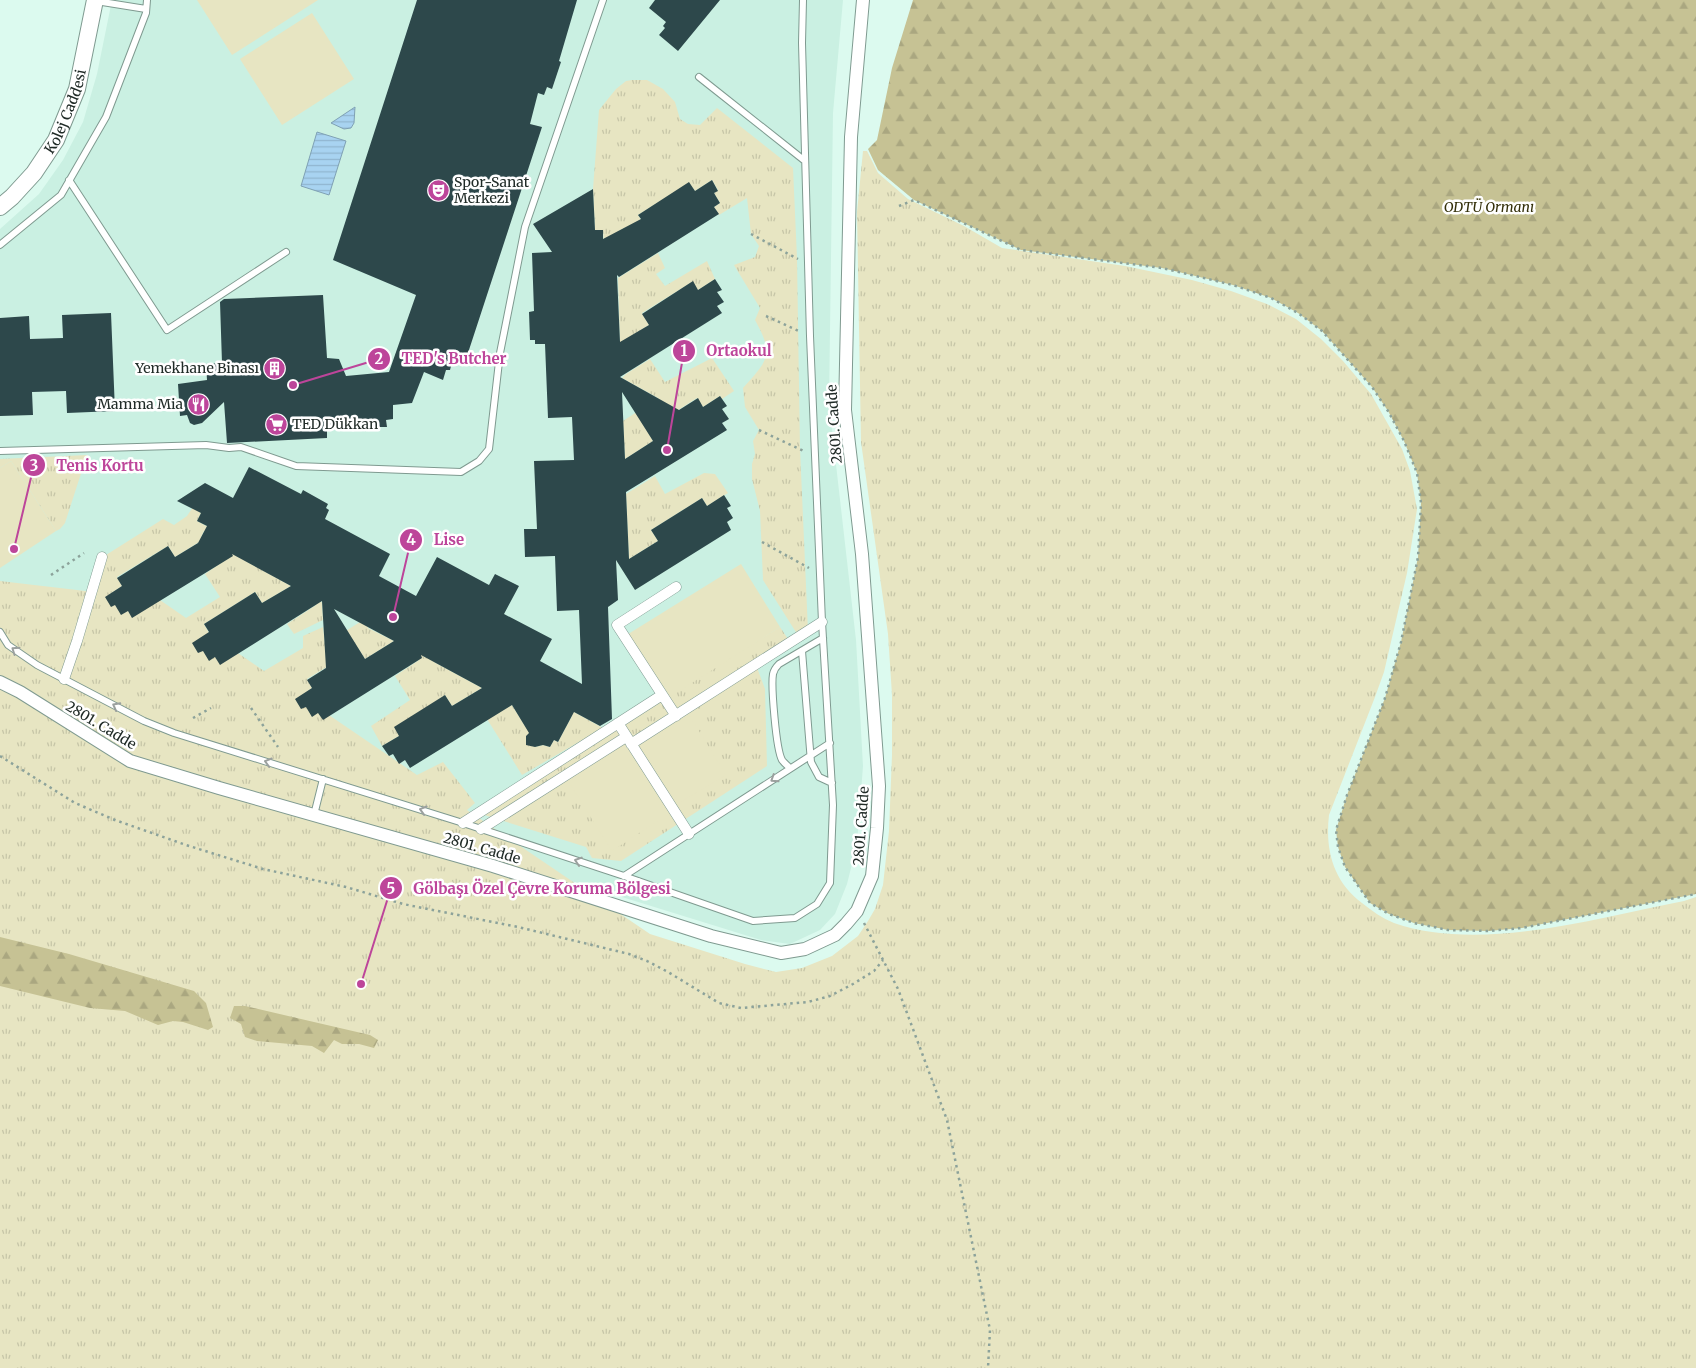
<svg xmlns="http://www.w3.org/2000/svg" width="1696" height="1368" font-family="Merriweather,serif">
<style>
.built{fill:#caf0e2}
.grass{fill:url(#grass-tufts)}
.forest{fill:url(#forest-firs)}
.pitch{fill:#e7e5c2}
.water{fill:url(#water-rules);stroke:#7fa1b4}
.building{fill:#2d484b;fill-rule:evenodd}
.lines{fill:none;stroke-linecap:round;stroke-linejoin:round}
.service-casing{stroke:#7f9a90;stroke-width:8}
.pedestrian-casing{stroke:#7f9a90;stroke-width:11}
.minor-casing{stroke:#7f9a90;stroke-width:14}
.tertiary-casing{stroke:#7f9a90;stroke-width:18}
.path{stroke:#8ca29a;stroke-width:2.5;stroke-dasharray:2.5 4;stroke-linecap:butt}
.service{stroke:#fff;stroke-width:6}
.pedestrian{stroke:#fff;stroke-width:10}
.minor{stroke:#fff;stroke-width:12}
.tertiary{stroke:#fff;stroke-width:16}
.oneway{stroke:#9ba09e}
.labels{text-anchor:middle;dominant-baseline:central;stroke-width:5;stroke-linejoin:round;paint-order:stroke}
.street-label{font-size:14px;fill:#202b27;stroke:#fff}
.poi-label{font-size:14px;fill:#202b27;stroke:#fff;text-anchor:start}
.park-label{font-size:14px;font-style:italic;fill:#332f09;stroke:#fff}
.leader{fill:none;stroke:#bd459a;stroke-width:2}
.callout-dot{fill:#bd459a;stroke:#fff;stroke-width:2}
.mark-label{font-size:15px;text-anchor:middle;font-weight:bold;fill:#fff}
.callout-label{font-size:15px;text-anchor:middle;font-weight:bold;fill:#bd459a;stroke:#fff;stroke-width:5;stroke-linejoin:round;paint-order:stroke}
</style>
<defs>
<pattern id="grass-tufts" width="24" height="20" patternUnits="userSpaceOnUse" patternTransform="scale(1.25)"><rect width="24" height="20" fill="#e7e5c2"/><path d="M3 7l-1-3M5 7V3M7 7l1-3M15 17l-1-3M17 17v-4M19 17l1-3" fill="none" stroke="#c6c5a7"/></pattern>
<pattern id="forest-firs" width="22" height="20" patternUnits="userSpaceOnUse" patternTransform="scale(1.25)"><rect width="22" height="20" fill="#c6c294"/><path d="M5 1l3.5 6h-7zM16 11l3.5 6h-7z" fill="#aaa780"/></pattern>
<pattern id="water-rules" width="6" height="5" patternUnits="userSpaceOnUse" patternTransform="scale(1.25)"><rect width="6" height="5" fill="#a8d3f1"/><path d="M0 2.5h6" fill="none" stroke="#90b5cf"/></pattern>
</defs>
<rect width="100%" height="100%" fill="#dcfaef"/>
<!-- built -->
<path class="built" d="M112 0H843L833 113 829 403 856 640 863 766 857 844 847 884 835 914 820 930 790 944 761 940 464 848 0 661V229L39 194 63 160 83 122 97 74Z"/>
<!-- grass -->
<path class="grass" d="M632 80H647L663 89 675 102 680 119 688 124 700 125 717 108 793 168 797 258 800 449 808 631 799 637 763 580 760 511 752 479V464L755 454 753 441 759 430 745 407 743 388C769 359 774 355 755 320L760 308 734 265 755 257 759 246 751 234 747 198 719 215 714 207 720 203 714 193 718 190 712 180 695 191 689 183 638 215 645 226C623 224 620 230 604 244L603 230H595L593 189 599 110 616 89 626 81Z
M863 151H867L878 173 908 199 964 226 1002 248 1125 266 1192 280 1231 291 1267 304 1296 319 1321 339 1343 361 1371 394 1402 449 1410 471 1417 509 1407 573 1384 672 1375 697 1329 815C1325 850 1333 881 1362 903 1372 911 1382 918 1394 923 1481 953 1596 918 1684 901L1696 897V1368H0V581L94 592 106 555 163 519 174 525 187 516 193 507 201 513 197 521 210 528 207 533 204 531 201 537 204 539 175 557 168 546 117 577 122 586 110 594 160 600 186 618 220 597 205 574 228 558 225 542 234 555 242 549 244 560 291 586 262 603 255 592 204 624 209 633 264 671 303 648V636L323 627 325 644 368 617V628L394 641 365 659 358 648 307 679 312 688 301 696 417 775 443 762 475 803 467 810 650 934 745 964 776 972 802 968 832 956 858 936 868 921 875 909 883 885 889 831 892 755V695L888 634 861 442 857 212Z
M658 253 665 268 656 274 665 286 707 261 715 279 698 290 692 282 642 313 649 325 620 343 618 278Z
M712 358 734 391 722 399 720 396 703 407 697 398 647 430 653 441 625 459 623 421 658 398 622 378 626 374 650 359 665 382Z
M87 455 65 523 60 529 56 531 11 461 0 468V459Z
M704 473 715 474 728 493 707 506 702 498 651 530 658 541 629 559 626 494 655 476 665 494Z
M313 588 322 603 323 620 294 634 287 624 316 605Z
M780 627 790 642 756 665 765 689 767 766 621 861 592 858 586 847 478 813Z
M415 644 424 657 433 651 438 654 434 662 482 688 452 706 445 695 399 736 382 746 371 726 410 700 395 676 419 660 410 647Z
M512 705 525 726 534 721 535 747 543 745 550 747 554 740 558 742 572 716 565 707 603 728 522 775 487 719Z"/>
<!-- forest -->
<path class="forest" d="M913 0H1696V894L1522 928 1488 931 1448 930 1414 923 1389 914 1370 903 1345 867 1338 847 1336 830 1347 795 1385 698 1401 642 1418 557 1421 503 1417 473 1404 441 1388 411 1372 387 1322 331 1298 313 1271 298 1233 285 1162 268 1021 250 914 200 878 170 868 149 877 140 892 68Z
M0 937 69 954 194 991 206 1003 213 1027 208 1030 183 1022 173 1021 158 1025 125 1011 90 1008 0 986Z
M234 1006H245L370 1035 378 1040 374 1048 359 1044H342L334 1040 324 1053 312 1046 257 1041 245 1037 241 1024 230 1018Z"/>
<!-- pitch -->
<path class="pitch" d="M197 0H318L232 55Z
M312 13 354 79 282 125 240 59Z
M11 461 56 531 0 568V468Z
M741 564 780 627 665 700 625 636Z
M686 710 726 775 672 807 674 810 612 851 565 776 626 737 631 744Z"/>
<!-- water -->
<path class="water" d="M355 107 354 123 351 128 344 129 331 123Z
M317 132 346 141 329 195 301 186Z"/>
<!-- building -->
<path class="building" d="M417 0H577L559 61 561 62 552 89 547 87 544 95 538 93 530 124 542 127 467 356 454 354 450 370H446L443 380 424 372 412 403 393 405V419L386 420 387 427H360L358 422 327 425V438L227 443 224 402 202 423 194 425 190 423 187 415 180 416 178 384 207 380 206 364 222 363 220 302 224 299 323 295 327 358 339 359 346 376 389 372 416 295 333 260Z
M655 0H720L678 51 659 35 665 28 663 26 666 22 649 8Z
M712 180 718 191 714 193 720 203 714 207 719 214 619 277 617 275 620 342 649 325 642 314 693 281 698 290 715 279 722 290 717 292 724 302 717 306 722 313 620 377 679 410 698 398 703 407 720 396 727 406 722 409 729 419 722 423 727 430 626 492 629 559 658 541 651 530 702 498 707 506 724 495 731 506 727 508 733 518 727 522 731 530 635 590 616 560 618 600 608 607 612 719 600 726 574 712 558 742 554 740 550 747 543 745 535 747 526 745V736L529 733 512 705 410 768 405 760 399 764 393 754 389 756 382 746 399 736 394 727 445 695 452 706 482 688 421 655 422 658 323 720 318 713 312 717 306 707 301 709 295 699 312 688 307 680 326 668 322 601 220 665 215 657 209 661 203 651 198 653 192 643 209 632 204 624 255 592 262 603 291 586 232 554 233 556 132 618 128 611 121 615 115 605 111 607 105 597 122 586 117 578 168 546 175 557 198 543 207 526 197 521 201 513 177 501 205 483 233 498 249 467 301 494 303 490 328 504 326 508 329 510 325 519 390 554 379 576 416 596 437 557 489 585 495 574 519 586 504 614 552 639 540 661 582 684 579 610 557 611 555 556 525 557 524 529H537L534 461 574 460 572 417 548 418 545 344H535V340H530L529 312 534 311 532 253 552 252 533 224 593 189 595 230H603V239L641 219 638 215 689 182 695 191ZM622 392 653 441 625 459ZM334 609 394 641 365 659Z
M111 313 115 411 67 413 66 391 32 392 33 415 0 416V318L29 316 30 339 63 338 62 315Z"/>
<g class="lines">
<defs>
<path id="service" d="M96 1 146 9
M699 77 805 161
M69 180 167 330 286 252
M0 245 61 195 106 117 146 13 147 0
M0 451 206 445 229 448 241 447 296 466 461 472 479 461 489 449 500 353 525 227 603 0
M0 632 8 645 37 665 144 721 174 733 463 823 624 876 753 921 795 918 817 904 830 883 833 805 822 622 810 336 802 43 803 0
M802 651 811 762 819 777 832 783
M790 768C788 766 784 763 782 760 776 749 771 686 773 674 774 669 776 667 779 664L823 638
M314 815 323 779
M624 876 830 743"/>
<path id="pedestrian" d="M676 587 617 625 676 716
M64 679 77 641 102 557
M618 723 689 834
M631 744 822 622
M463 823 662 695
M481 829 626 737"/>
<path id="minor" d="M0 682 20 692 130 761 219 788 493 866 711 936 781 953 805 949 835 935 846 924 857 911 872 876 877 828 879 786 862 554 845 410 851 137 863 0"/>
<g id="tertiary">
<path id="s1" d="M0 207 12 197 34 173 56 140 77 89 95 0"/>
</g>
</defs>
<!-- service casing -->
<use href="#service" class="service-casing"/>
<!-- pedestrian casing -->
<use href="#pedestrian" class="pedestrian-casing"/>
<!-- minor casing -->
<use href="#minor" class="minor-casing"/>
<!-- tertiary casing -->
<use href="#tertiary" class="tertiary-casing"/>
<!-- path -->
<path class="path" d="M899 206 914 200 1021 250 1162 268 1233 285 1271 298 1298 313 1322 331 1372 387 1388 411 1404 441 1417 473 1421 503 1418 557 1401 642 1385 698 1347 795 1336 830 1338 847 1345 867 1370 903 1389 914 1414 923 1448 930 1488 931 1522 928 1696 894
M751 234 798 259
M766 316 801 332
M759 430 806 452
M762 542 809 568
M51 575 84 553
M251 708 278 747
M193 718 211 708
M0 756 75 803 115 820 186 845 263 869 346 887 403 904 518 927 629 954 647 961 668 972 719 1003 741 1008 808 1002 830 996 853 984 874 971 883 960
M864 923 898 989 947 1120 990 1330 988 1368"/>
<!-- service -->
<use href="#service" class="service"/>
<!-- pedestrian -->
<use href="#pedestrian" class="pedestrian"/>
<!-- minor -->
<use href="#minor" class="minor"/>
<!-- tertiary -->
<use href="#tertiary" class="tertiary"/>
</g>
<!-- one-way arrows -->
<defs><path id="oneway-chevron" d="M-2-3.5L2.5 0L-2 3.5" fill="none" stroke-width="1.6" stroke-linecap="round" stroke-linejoin="round" transform="scale(1.25)"/></defs>
<g class="oneway">
<use href="#oneway-chevron" transform="translate(15 650) rotate(-145)"/>
<use href="#oneway-chevron" transform="translate(116 706) rotate(-152)"/>
<use href="#oneway-chevron" transform="translate(268 762) rotate(-163)"/>
<use href="#oneway-chevron" transform="translate(774 779) rotate(147)"/>
<use href="#oneway-chevron" transform="translate(423 810) rotate(-163)"/>
<use href="#oneway-chevron" transform="translate(578 861) rotate(-162)"/>
</g>
<!-- icons -->
<defs>
<symbol id="theatre-disc" viewBox="-11 -11 22 22"><circle r="9.5" fill="#bd459a" stroke="#fff"/><path d="M-5-5.5Q0-4 5-5.5V0Q5 5 0 6Q-5 5-5 0ZM-3.3-2.5H-1v1.5H-3.3ZM1-2.5H3.3v1.5H1ZM-2.8 1Q0 5.5 2.8 1Z" fill="#fff"/></symbol>
<symbol id="building-disc" viewBox="-11 -11 22 22"><circle r="9.5" fill="#bd459a" stroke="#fff"/><path d="M-4-6H4V6H1V3H-1V6H-4ZM-2.5-4.3h1.7v1.8h-1.7ZM.8-4.3h1.7v1.8H.8ZM-2.5-1h1.7V.8h-1.7ZM.8-1h1.7V.8H.8Z" fill="#fff"/></symbol>
<symbol id="restaurant-disc" viewBox="-11 -11 22 22"><circle r="9.5" fill="#bd459a" stroke="#fff"/><path d="M-5-6h1v4h1v-4h1v4h1v-4h1v5L-1.5 .5V6h-2V.5L-5-1ZM5-6V6H3V1.5H1.5Q1.5-4 5-6Z" fill="#fff"/></symbol>
<symbol id="supermarket-disc" viewBox="-11 -11 22 22"><circle r="9.5" fill="#bd459a" stroke="#fff"/><path d="M-6-5.5h2.5l.6 2H6L4.5 2H-2.5L-4.4-4H-6ZM-1.5 3.2a1.3 1.3 0 1 0 .1 0ZM3 3.2a1.3 1.3 0 1 0 .1 0Z" fill="#fff"/></symbol>
</defs>
<g fill-rule="evenodd">
<use href="#theatre-disc" x="426" y="178" width="25" height="25"/>
<use href="#building-disc" x="262" y="356" width="25" height="25"/>
<use href="#restaurant-disc" x="186" y="392" width="25" height="25"/>
<use href="#supermarket-disc" x="264" y="412" width="25" height="25"/>
</g>
<g class="labels">
<!-- street labels -->
<g class="street-label">
<text stroke="none"><textPath href="#s1" startOffset="118">Kolej Caddesi</textPath></text>
<text transform="translate(834 424) rotate(-94)">2801. Cadde</text>
<text transform="translate(101 725) rotate(31)">2801. Cadde</text>
<text transform="translate(861 826) rotate(-86)">2801. Cadde</text>
<text transform="translate(482 848) rotate(16)">2801. Cadde</text>
</g>
<!-- poi labels -->
<g class="poi-label">
<text x="454" y="182">Spor-Sanat<tspan x="454" dy="16">Merkezi</tspan></text>
<text x="259" y="368" text-anchor="end">Yemekhane Binası</text>
<text x="183" y="404" text-anchor="end">Mamma Mia</text>
<text x="292" y="424">TED Dükkan</text>
</g>
<!-- park labels -->
<g class="park-label">
<text x="1489" y="207">ODTÜ Ormanı</text>
</g>
</g>
<!-- callouts -->
<path class="leader" d="M667 450L684 351M293 385L379 359M14 549L34 465M393 617L411 540M361 984L391 888"/>
<g class="callout-dot">
<circle cx="667" cy="450" r="5"/>
<circle cx="293" cy="385" r="5"/>
<circle cx="14" cy="549" r="5"/>
<circle cx="393" cy="617" r="5"/>
<circle cx="361" cy="984" r="5"/>
<circle cx="684" cy="351" r="12"/>
<circle cx="379" cy="359" r="12"/>
<circle cx="34" cy="465" r="12"/>
<circle cx="411" cy="540" r="12"/>
<circle cx="391" cy="888" r="12"/>
</g>
<g class="mark-label">
<text x="684" y="356">1</text>
<text x="379" y="364">2</text>
<text x="34" y="471">3</text>
<text x="411" y="545">4</text>
<text x="391" y="894">5</text>
</g>
<g class="callout-label">
<text x="739" y="356">Ortaokul</text>
<text x="454" y="364">TED's Butcher</text>
<text x="100" y="471">Tenis Kortu</text>
<text x="449" y="545">Lise</text>
<text x="542" y="894">Gölbaşı Özel Çevre Koruma Bölgesi</text>
</g>
</svg>
